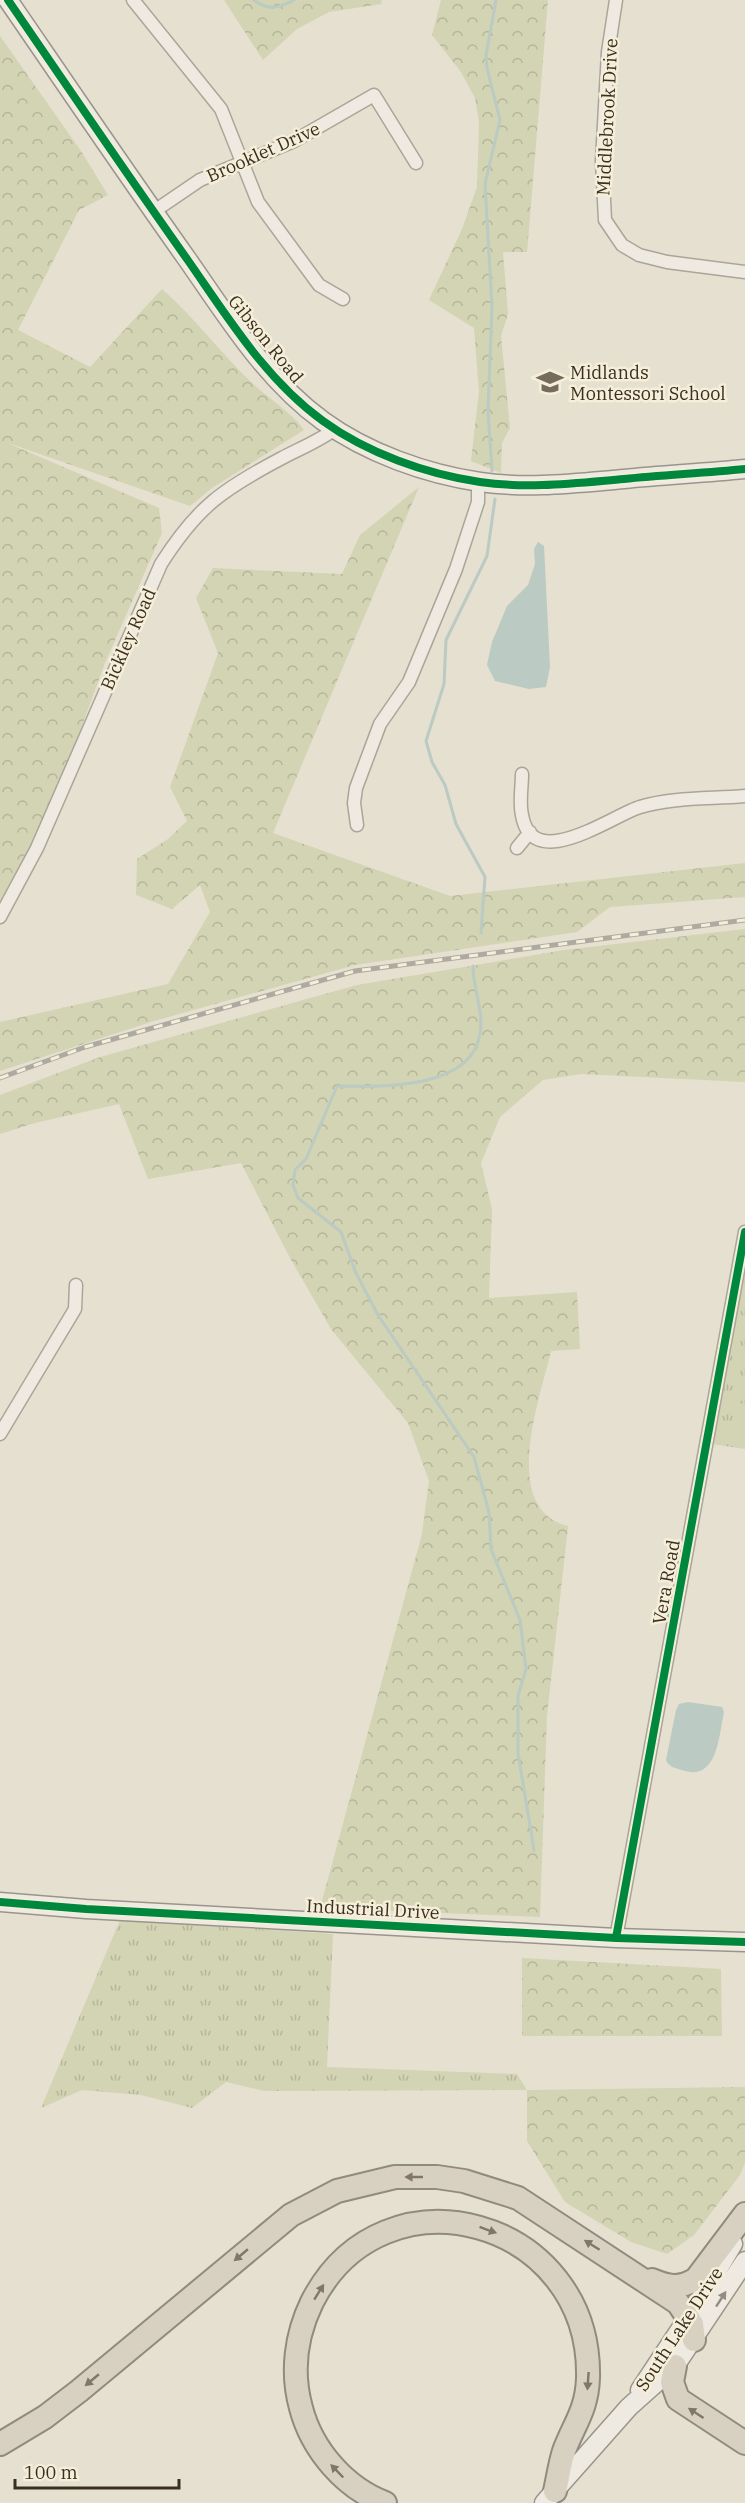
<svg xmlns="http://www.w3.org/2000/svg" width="745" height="2503" font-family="'IBM Plex Serif',serif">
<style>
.grass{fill:url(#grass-tufts)}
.forest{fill:url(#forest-crowns)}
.pitch{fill:#d2d4b3}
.water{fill:#bbcac2}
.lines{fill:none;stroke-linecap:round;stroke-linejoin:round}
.stream{stroke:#bbcac2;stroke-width:3}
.street-casing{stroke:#aba599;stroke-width:15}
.secondary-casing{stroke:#9a9589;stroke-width:21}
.highway-casing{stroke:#908a7f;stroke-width:26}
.street{stroke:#eeeae1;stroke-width:12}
.secondary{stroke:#eeeae1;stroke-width:18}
.highway{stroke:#d8d1c1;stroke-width:22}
.rail-casing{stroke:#adaaa2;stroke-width:5}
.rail{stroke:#f5eed8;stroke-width:3;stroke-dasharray:9;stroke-linecap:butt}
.cycleway-casing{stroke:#f5eed8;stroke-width:11}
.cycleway{stroke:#00873e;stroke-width:8}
.oneway{fill:#817769}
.oneway2{fill:#948c81}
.labels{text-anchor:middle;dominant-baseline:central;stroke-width:5;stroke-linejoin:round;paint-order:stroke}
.street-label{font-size:18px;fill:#3a2e21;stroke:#f5eed8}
.poi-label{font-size:18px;fill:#3a2e21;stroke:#f5eed8;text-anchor:start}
</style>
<defs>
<pattern id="grass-tufts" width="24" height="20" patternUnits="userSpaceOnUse" patternTransform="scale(1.5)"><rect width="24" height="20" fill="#d2d4b3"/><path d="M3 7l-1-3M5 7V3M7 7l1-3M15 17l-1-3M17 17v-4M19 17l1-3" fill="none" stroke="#b5b69a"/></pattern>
<pattern id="forest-crowns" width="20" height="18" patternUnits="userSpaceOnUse" patternTransform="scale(1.5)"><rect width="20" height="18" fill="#d2d4b3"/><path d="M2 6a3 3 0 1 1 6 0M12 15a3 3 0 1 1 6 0" fill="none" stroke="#b5b69a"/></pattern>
</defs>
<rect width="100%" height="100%" fill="#e5e0d0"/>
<!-- grass -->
<path class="grass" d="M745 1270V1449L712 1444Z
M120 1920 333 1934 327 2067 517 2074 527 2090 265 2091 226 2082 192 2108 141 2095 82 2090 41 2108Z"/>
<!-- forest -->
<path class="forest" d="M224 0H382L381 4 329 12 297 29 263 60Z
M441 0H548L527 252H503L508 314 501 336 510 428 502 443 501 473 471 461 479 391 474 328 429 300 462 229 477 187 479 122 475 98 461 72 432 35Z
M0 36 81 151 108 195 79 210 18 330 90 367 162 289C194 317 218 350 249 380 264 395 294 414 304 430L212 488 190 506 5 442 159 508 162 533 105 663 37 848 0 917Z
M419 487 273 833 450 896 745 863V897L610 907 577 932 355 965 154 1021 0 1071V1022L168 984 210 912 200 885 172 909 136 895 137 859 168 839 187 821 170 787 218 653 196 598 213 568 342 574 360 535Z
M745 929V1082L581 1074 543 1080 500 1117 481 1163 492 1209 489 1298 577 1292 580 1349 551 1351C540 1399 499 1509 568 1526L547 1716 540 1917 320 1908 422 1534 429 1481 408 1423 331 1329 290 1258 241 1163 148 1179 119 1104 35 1123 0 1134V1095L100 1057 357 985 564 950Z
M522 1958 721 1969 722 2036H522Z
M745 2087V2163L740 2175 694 2235 667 2254 631 2242 565 2202 527 2141V2090Z"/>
<!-- pitch -->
<path class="pitch" d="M740 1403 745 1404V1444L736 1443Z"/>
<!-- water -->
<path class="water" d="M538 542 544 546 550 667 546 687 529 689 495 681 487 665 492 642 507 606 528 585 535 564 534 549Z
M688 1702 722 1707 724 1712C719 1734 718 1780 685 1771 677 1768 669 1768 666 1760L676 1710 679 1704Z"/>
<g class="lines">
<!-- stream -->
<path class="stream" d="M254 0C268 11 279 8 294 0
M492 471 488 411 492 306 485 184 500 120 487 68 486 55 496 0
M481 933 485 877 456 824 445 785 432 762 426 741 444 684 446 640 487 556 495 499
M473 966C473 989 484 1011 480 1034 471 1090 381 1087 337 1086L306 1159 295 1170 293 1185 298 1198 341 1232 356 1273 378 1315 474 1457 489 1512 491 1549 520 1620 526 1669 518 1696V1753L534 1850"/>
<defs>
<path id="street" d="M133 0 221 109 258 202 319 285 343 299
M616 0 608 52 602 161 605 220 622 245 639 255 667 262 745 272
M153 212 200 180 294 141 374 95 416 163
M522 774C522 787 519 802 522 815 532 875 613 815 640 807 672 797 711 799 745 796
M357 825 354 803 356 788 380 724 409 682 456 569 478 502V482
M517 848 530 832
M0 917 37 848 161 564C197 507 223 489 282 458 299 449 319 441 335 429
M0 1434 75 1309 76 1285
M616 1938 745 1232"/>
<path id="secondary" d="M8 0C67 86 126 173 187 259 227 316 265 379 323 421 367 453 426 474 480 482 528 489 576 483 624 479 665 475 705 473 745 469
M0 1902 86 1909 616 1938 745 1942
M640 2390 699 2301 733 2244
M544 2503 629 2407 675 2366 745 2261"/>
<path id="highway" d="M652 2280C668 2287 680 2289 696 2279L745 2214
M675 2366 672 2382 678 2399 745 2443
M0 2444 45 2417 79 2391 291 2215 337 2191 395 2177H437L464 2181 518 2198 678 2303 692 2324 694 2340
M385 2503C345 2488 312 2450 301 2408 291 2372 296 2335 312 2302 384 2161 592 2219 588 2378 587 2410 574 2424 564 2451 560 2463 558 2478 555 2491"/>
</defs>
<!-- street casing -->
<use href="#street" class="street-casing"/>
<!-- secondary casing -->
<use href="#secondary" class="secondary-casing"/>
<!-- highway casing -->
<use href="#highway" class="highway-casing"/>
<!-- street -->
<use href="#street" class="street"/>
<!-- secondary -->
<use href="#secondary" class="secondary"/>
<!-- highway -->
<use href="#highway" class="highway"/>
<defs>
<path id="rail" d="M0 1078 85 1047 355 971 745 920"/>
</defs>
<!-- rail casing -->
<use href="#rail" class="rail-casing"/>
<!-- rail -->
<use href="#rail" class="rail"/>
<defs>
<path id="cycleway" d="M8 0C67 86 126 173 187 259 227 316 265 379 323 421 367 453 426 474 480 482 528 489 576 483 624 479 665 475 705 473 745 469
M0 1902 86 1909 616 1938 745 1942
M616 1938 745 1232"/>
</defs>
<!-- cycleway casing -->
<use href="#cycleway" class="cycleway-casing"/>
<!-- cycleway -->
<use href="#cycleway" class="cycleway"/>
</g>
<!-- one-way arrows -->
<defs><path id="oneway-solid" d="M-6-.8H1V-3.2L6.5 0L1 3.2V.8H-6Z" transform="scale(1.5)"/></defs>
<g class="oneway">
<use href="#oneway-solid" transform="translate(414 2177) rotate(180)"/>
<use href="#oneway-solid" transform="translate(488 2230) rotate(20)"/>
<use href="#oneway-solid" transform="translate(592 2245) rotate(-148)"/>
<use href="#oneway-solid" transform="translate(241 2255) rotate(140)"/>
<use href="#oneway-solid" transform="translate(319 2292) rotate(-58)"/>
<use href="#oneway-solid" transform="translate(92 2380) rotate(140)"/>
<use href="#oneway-solid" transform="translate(588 2381) rotate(94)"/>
<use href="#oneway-solid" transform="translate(696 2413) rotate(-147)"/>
<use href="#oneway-solid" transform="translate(337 2471) rotate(-134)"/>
</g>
<use class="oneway2" href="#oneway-solid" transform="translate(721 2299) rotate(-57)"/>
<!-- icons -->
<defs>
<symbol id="school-bare" viewBox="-9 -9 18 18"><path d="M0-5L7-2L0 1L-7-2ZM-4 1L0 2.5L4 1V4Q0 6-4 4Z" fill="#766c5e" stroke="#f5eed8" stroke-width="2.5" paint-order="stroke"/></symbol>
</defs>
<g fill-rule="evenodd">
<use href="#school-bare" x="531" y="363" width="38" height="38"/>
</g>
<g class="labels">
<!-- street labels -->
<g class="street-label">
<text transform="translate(607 117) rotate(-87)">Middlebrook Drive</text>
<text transform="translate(263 152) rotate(-24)">Brooklet Drive</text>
<text transform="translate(266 339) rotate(51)">Gibson Road</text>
<text transform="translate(128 639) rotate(-66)">Bickley Road</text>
<text transform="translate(666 1582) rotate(-80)">Vera Road</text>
<text transform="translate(373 1909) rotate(3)">Industrial Drive</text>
<text transform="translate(679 2329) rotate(-57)">South Lake Drive</text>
</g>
<!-- poi labels -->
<g class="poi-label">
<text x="570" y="372">Midlands<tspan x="570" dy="21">Montessori School</tspan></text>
</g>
</g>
<!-- scale -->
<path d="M15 2479v9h164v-9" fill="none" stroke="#3a2e21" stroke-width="3"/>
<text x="24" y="2479" font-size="18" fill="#3a2e21" stroke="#f5eed8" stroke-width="4.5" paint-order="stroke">100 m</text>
</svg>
